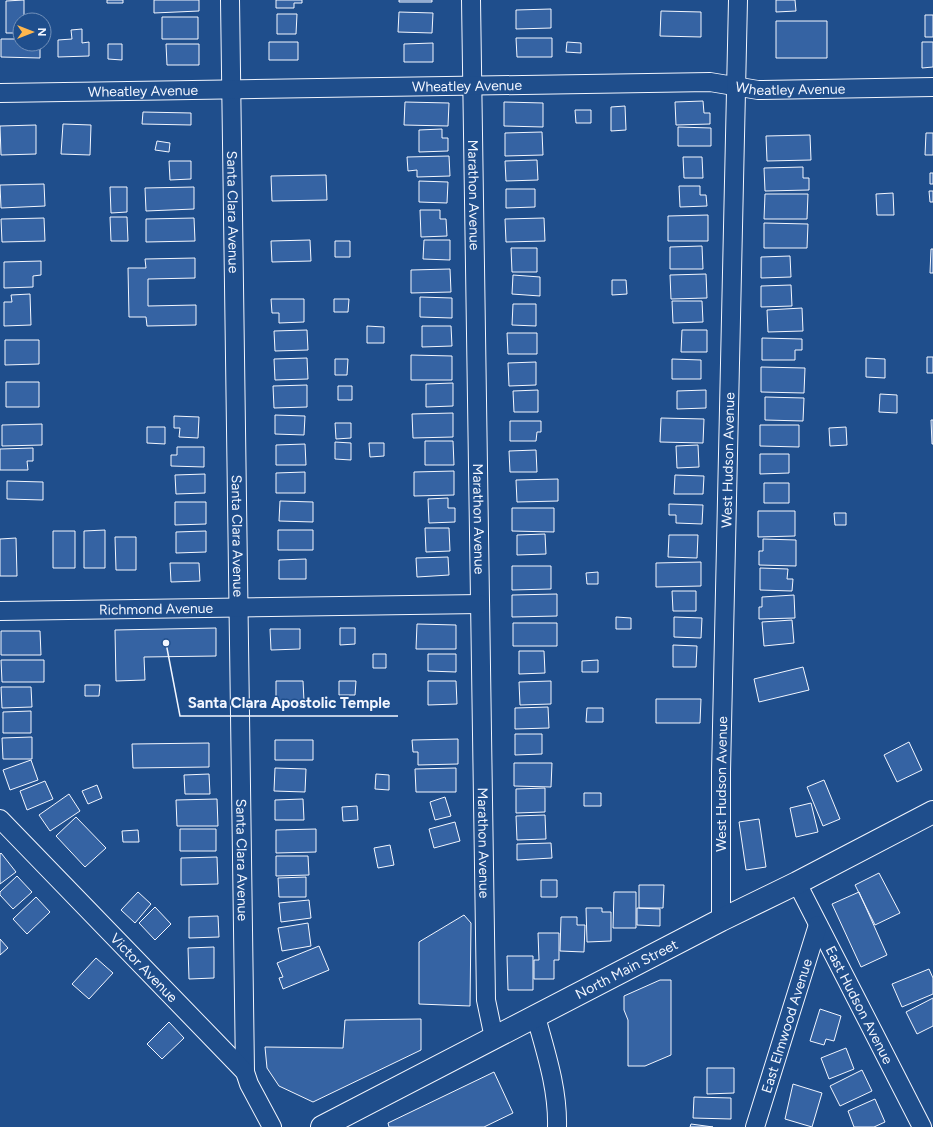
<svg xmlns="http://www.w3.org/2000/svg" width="933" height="1127" font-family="Figtree,sans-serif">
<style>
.building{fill:#3563a3;stroke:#f2f6ff}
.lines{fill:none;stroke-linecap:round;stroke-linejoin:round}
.minor-casing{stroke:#f2f6ff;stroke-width:20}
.major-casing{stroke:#f2f6ff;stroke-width:24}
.minor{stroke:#1f4e8c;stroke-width:18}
.major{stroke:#1f4e8c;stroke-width:22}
.labels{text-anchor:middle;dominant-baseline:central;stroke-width:3;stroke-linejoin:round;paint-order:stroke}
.street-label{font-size:14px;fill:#f2f6ff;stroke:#1f4e8c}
.leader{fill:none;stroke:#f2f6ff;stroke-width:1.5}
.callout-dot{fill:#f2f6ff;stroke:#1f4e8c;stroke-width:1.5}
.callout-label{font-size:15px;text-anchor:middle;font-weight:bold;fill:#f2f6ff;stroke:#1f4e8c;stroke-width:3;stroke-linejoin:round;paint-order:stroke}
</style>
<rect width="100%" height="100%" fill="#1f4e8c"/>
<!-- building -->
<path class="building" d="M24 0V20H20V33H6V1Z
M107 0H123V3H107Z
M154 0H199V11L154 13Z
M276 0H302V3H294V8H276Z
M399 0H432V2H399Z
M776 0H795L796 11 776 12Z
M551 9V28L516 29V10Z
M661 11 701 12V37L660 36Z
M399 12 433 13 432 33 398 32Z
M277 14H297L296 34H277Z
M925 15H933V37H925Z
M162 17H198V39H162Z
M776 21H827V58H776Z
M82 29V43L89 42V56L58 57V40L72 39 71 30Z
M516 38H552V57H517Z
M1 39H20V44H40V58L1 57Z
M269 42H298V60H269Z
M567 42 581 43V53L566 52Z
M922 42H933V67L922 68Z
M433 43V62H404V44Z
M108 44H122V60L108 59Z
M166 44H199V65H167Z
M703 101 704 113H710V124L676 125 675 102Z
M405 102 449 103 448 126 404 125Z
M504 102 543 103V127L504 126Z
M625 106 626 130 611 131V107Z
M575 110H591V123H576Z
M143 112 191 113V125L142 124Z
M63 124 91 125 90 155 61 154Z
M36 125V154L1 155 0 126Z
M678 127 711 128V146H678Z
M442 129V138H448V151L419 152V130Z
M542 132 543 155 505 156V133Z
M926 133H933V155H925Z
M810 135 811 160 767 161 766 136Z
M157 141 170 143 169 152 155 150Z
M449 156 450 176 417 177V170L408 171 407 157Z
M683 157H702L703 178H684Z
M537 160 538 180 506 181 505 161Z
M169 161H191V179L170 180Z
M803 167V178H809V190L765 191 764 168Z
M930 173H933V184H930Z
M326 175 327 200 272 201 271 176Z
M419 181 448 182 447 203 419 202Z
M44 184 45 206 1 208 0 185Z
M679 186H700V195H706L707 206 680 207Z
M110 187H127V212L111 213Z
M194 187V209L146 211 145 188Z
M506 189H535V207L506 208Z
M929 191H933V202H930Z
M893 193 894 215H877L876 194Z
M765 194H808L807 219H764Z
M420 210H440V219H446L447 236 421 237Z
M708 215V241H668V216Z
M110 217H127L128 241H111Z
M44 218 45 241 2 242 1 219Z
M194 218 195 241 146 242V219Z
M544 218 545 241 506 242 505 219Z
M764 223 808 224 807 248H764Z
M310 240 311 261 272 262 271 241Z
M424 240H450V260L423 259Z
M335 241H350V257H335Z
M702 246 703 269H670V247Z
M511 248H537V272H512Z
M931 249H933V273H930Z
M790 256 791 277 761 278V257Z
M195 258V278L148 279V306L196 305V325L147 326 146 317H129L128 268H146L145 259Z
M41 261V275L33 276V287L4 288V262Z
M450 269 451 292 411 293V270Z
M706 274 707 298 671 299 670 275Z
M513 275 540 277V296L512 294Z
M612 280H626L627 294 612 295Z
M791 285 792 306 761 307V286Z
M30 294 31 325 4 326V302H12L11 295Z
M420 297 452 298V318L420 317Z
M271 299H304V322L279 323V313H272Z
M334 299H349L348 312H334Z
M672 301H702L703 322 673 323Z
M513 304H536V326L512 325Z
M802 308 803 331 768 332 767 310Z
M367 326 384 327V343H367Z
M422 326H451L452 346 422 347Z
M307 330 308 350 275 351 274 331Z
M682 330H707V352H681Z
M507 333H537V354H508Z
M762 338 802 339V350H795V360H762Z
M5 340H39V364L5 365Z
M411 355 452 356V380H411Z
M927 357H933V373H927Z
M307 358 308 379 275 380 274 359Z
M866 358 885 359V378L866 377Z
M335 359H348L347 375H335Z
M672 359 701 360V379H672Z
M536 362V385L509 386 508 363Z
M761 367 805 368 804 393 761 392Z
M6 382H39V407H6Z
M453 383V406L426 407V384Z
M307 385V407L274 408 273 386Z
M338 386H352V400H338Z
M538 390V412H514L513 391Z
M706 390V408L677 409V391Z
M880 394 897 395V413L879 412Z
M765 397 804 398 803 421 765 420Z
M453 413V437L413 438 412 414Z
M275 415 305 416 304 435 275 434Z
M174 416 199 417 198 438 179 437 180 428H174Z
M661 418 704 419 703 443 660 442Z
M931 420H933V444H932Z
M510 421H541V432H537L536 441H510Z
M335 423H351V438L336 439Z
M42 424V445L2 446V425Z
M760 425H799V447L760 446Z
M147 427H165V444L147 443Z
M846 427 847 445 830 446 829 428Z
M425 441H453L454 465H425Z
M335 442 351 443V460L335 459Z
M369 443H384V456L370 457Z
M305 444 306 465H276V445Z
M698 445 699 467 677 468 676 446Z
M177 447H204V467L171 466V455H177Z
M33 448V461H27L28 470H0V449Z
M536 450 537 472H510L509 451Z
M760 454H789V473L760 474Z
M454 471V495L414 496V472Z
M305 472V493H276V473Z
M205 474V493L176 494 175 475Z
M675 475 704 476 703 494H674Z
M558 479V501L517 502 516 480Z
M7 481 43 482V500L7 499Z
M764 483H789V503H764Z
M448 498V508H455V522L429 523 428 499Z
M280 501 313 502V522L279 521Z
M175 502H206V524L175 525Z
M669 504 703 505 702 524 676 523V515H669Z
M512 508H554V532L512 531Z
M758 511H795V536L758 537Z
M834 513H846V525H835Z
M425 528H449L450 551 426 552Z
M105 530V568H84V531Z
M278 530H313V550H278Z
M53 531H75V568H53Z
M206 531V552L176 553V532Z
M545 534 546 554 517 555V535Z
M669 535H698L697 558 668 557Z
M115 537H136V570H116Z
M16 538 17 576H0V539Z
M763 539 796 540V566L759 565V551H763Z
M448 557 449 575 417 577 416 558Z
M306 559V579H279V560Z
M701 562V586L656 587V563Z
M170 563H199L200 581 171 582Z
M512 566H551V589L512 590Z
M760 568 788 569 787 579H793L792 591 760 590Z
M598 572V584H587L586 573Z
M672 591H696V611H673Z
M557 594V616L512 617V595Z
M794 595 795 618 759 619V607H762V597Z
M616 617 631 618V629H616Z
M674 617 702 618 701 638 674 637Z
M792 620 794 643 764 646 762 622Z
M513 623H557V646H513Z
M417 624 456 625V649H416Z
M216 628V656L144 657 145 680 116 681 115 630Z
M340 628H355V644L340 645Z
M270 629H300V649L271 650Z
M1 631H40L41 655H1Z
M673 645 697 646 696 667H673Z
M519 651H544L545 673 519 674Z
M373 654H386V668H373Z
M428 654H456V672L428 671Z
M1 660H44V682H2Z
M598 660V672H582V661Z
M803 667 809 690 759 702 754 679Z
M276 681H303L304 701H276Z
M339 681H356L355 695H339Z
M428 681H456L457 704 428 705Z
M551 681V704L520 705 519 682Z
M85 685H100L99 696H85Z
M1 687H31L32 707 2 708Z
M656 699H701L700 723H656Z
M548 707 549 728 515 729V708Z
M587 708H603V722H586Z
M31 711V733H3V712Z
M515 734H542V754L515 755Z
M32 737V759H3L2 738Z
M458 739V764L418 765V752H413L412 740Z
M275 740H313V760H275Z
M909 742 922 770 897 782 884 755Z
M209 743V767L133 768 132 744Z
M31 760 38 780 10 790 3 770Z
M514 763H552L551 787 514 786Z
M275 768 306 769 305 792 274 791Z
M456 768V792H416L415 769Z
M209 774 210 794H185L184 775Z
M376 774 389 775V790L375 789Z
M824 780 840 819 823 826 807 787Z
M45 781 53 799 27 810 20 791Z
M97 785 102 798 88 804 82 791Z
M545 788V812L516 813V789Z
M584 793H601V806H584Z
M69 794 80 811 50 831 39 815Z
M445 797 451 816 435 820 430 802Z
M217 799 218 826H177L176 800Z
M303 799 304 820H275V800Z
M811 803 818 832 796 837 790 808Z
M357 806 358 820 343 821 342 807Z
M545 815 546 839 517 840 516 816Z
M76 817 106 848 85 867 56 836Z
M759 819 766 867 746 870 739 822Z
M455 822 460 841 434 848 429 829Z
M180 829H216V851H180Z
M316 829V852L276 853V830Z
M138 830 139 842H123L122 831Z
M551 843 552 858 517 860V844Z
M390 845 394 865 378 868 374 848Z
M1 853 16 872 0 884V854Z
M276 856H308L309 875 276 876Z
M217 857 218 884 181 885V858Z
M879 873 900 913 875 925 855 885Z
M17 876 32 892 13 909 0 895V892Z
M306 877V897H279L278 878Z
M541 880H557V897H541Z
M639 885H664L663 908H639Z
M138 892 151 904 135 923 121 910Z
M614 892H636V928H613Z
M859 892 887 955 861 967 832 904Z
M36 897 50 912 27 934 13 919Z
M309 900 311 918 281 922 279 903Z
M155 907 171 924 155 940 139 923Z
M586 908H602V912H611V941L587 942Z
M637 908 660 909V926L637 925Z
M464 915 471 923 470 1006 419 1004V942Z
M218 916 219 937 189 938V917Z
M561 917H577V925H585L584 952 560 951Z
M308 923 311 946 282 951 278 928Z
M538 933H559V960H554V979H534V960H539Z
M0 939 8 948 0 955Z
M319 946 329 970 283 989 279 978 283 977 277 963Z
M214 947V978L189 979 188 948Z
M507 956H533V990H508Z
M96 958 113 973 89 999 72 984Z
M929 969 933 978V994L902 1007 892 984Z
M660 980H671V1055L645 1066H628V1020L624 1010V996Z
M933 998V1026L917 1034 906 1012Z
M820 1009 841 1016 834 1041 826 1039 824 1045 810 1041Z
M421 1019V1050L313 1102 279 1086 267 1068 265 1047 343 1048 345 1020Z
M169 1022 184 1038 162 1059 147 1044Z
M846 1048 854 1069 829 1079 821 1058Z
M707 1068H734V1093L707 1094Z
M862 1070 872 1091 840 1106 830 1086Z
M494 1072 513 1113 484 1127H389L388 1123Z
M793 1084 822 1093 812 1127 785 1119Z
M694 1097 731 1098V1119L693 1118Z
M875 1099 885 1122 874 1127H854L848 1111Z
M691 1124 713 1127H690Z"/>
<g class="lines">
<defs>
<g id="minor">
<path id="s1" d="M230 0 245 1072"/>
<path id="s2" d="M471 0 486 1000 494 1038"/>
<path id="s3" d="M0 93 710 82 758 90 933 87"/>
<path id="s4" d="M0 611 480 604"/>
<path id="s5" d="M0 819 245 1072 249 1084 272 1127"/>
<path id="s6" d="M797 883 922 1127"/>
<path id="s7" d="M721 920V772L738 0"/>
<path d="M536 1017C546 1053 558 1089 557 1127"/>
<path id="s8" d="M755 1127 818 925"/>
</g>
<g id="major">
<path id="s9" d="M322 1127 721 920 797 883 933 812"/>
</g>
</defs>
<!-- minor casing -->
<use href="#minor" class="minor-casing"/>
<!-- major casing -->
<use href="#major" class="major-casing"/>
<!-- minor -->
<use href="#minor" class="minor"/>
<!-- major -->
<use href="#major" class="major"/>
</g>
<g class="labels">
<!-- street labels -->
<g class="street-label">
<text stroke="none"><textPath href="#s3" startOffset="467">Wheatley Avenue</textPath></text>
<text stroke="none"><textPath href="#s3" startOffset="791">Wheatley Avenue</textPath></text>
<text stroke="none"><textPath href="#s3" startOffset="143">Wheatley Avenue</textPath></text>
<text stroke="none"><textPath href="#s2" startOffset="195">Marathon Avenue</textPath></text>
<text stroke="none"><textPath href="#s1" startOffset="212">Santa Clara Avenue</textPath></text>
<text stroke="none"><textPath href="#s7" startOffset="460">West Hudson Avenue</textPath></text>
<text stroke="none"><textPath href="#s2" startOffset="519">Marathon Avenue</textPath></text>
<text stroke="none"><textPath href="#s1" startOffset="536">Santa Clara Avenue</textPath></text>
<text stroke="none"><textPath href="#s4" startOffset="156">Richmond Avenue</textPath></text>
<text stroke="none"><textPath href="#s7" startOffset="136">West Hudson Avenue</textPath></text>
<text stroke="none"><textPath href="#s2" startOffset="843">Marathon Avenue</textPath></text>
<text stroke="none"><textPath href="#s1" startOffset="860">Santa Clara Avenue</textPath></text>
<text stroke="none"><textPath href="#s5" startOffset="207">Victor Avenue</textPath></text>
<text stroke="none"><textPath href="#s9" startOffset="343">North Main Street</textPath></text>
<text stroke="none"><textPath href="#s6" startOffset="137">East Hudson Avenue</textPath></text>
<text stroke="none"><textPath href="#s8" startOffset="106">East Elmwood Avenue</textPath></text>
</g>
</g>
<!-- callouts -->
<path class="leader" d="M166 643L180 716H398"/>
<circle class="callout-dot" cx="166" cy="643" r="4"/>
<g class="callout-label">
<text x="289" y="708">Santa Clara Apostolic Temple</text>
</g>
<!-- north arrow -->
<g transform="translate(32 32) rotate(90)"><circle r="19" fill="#1f4e8c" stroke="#7391ba"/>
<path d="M0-3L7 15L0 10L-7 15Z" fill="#ffb74d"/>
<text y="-6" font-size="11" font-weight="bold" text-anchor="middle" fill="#f2f6ff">N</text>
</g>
</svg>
